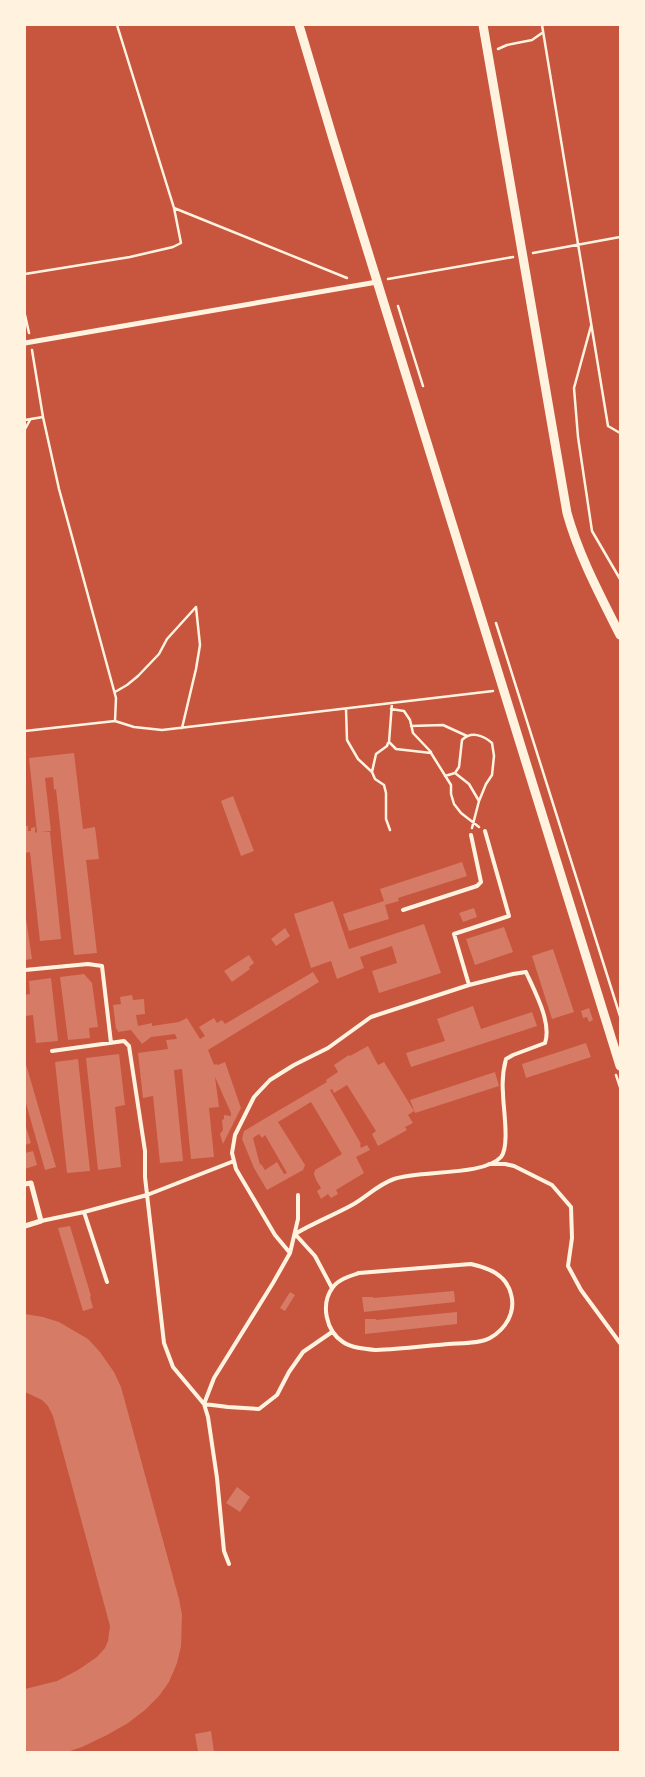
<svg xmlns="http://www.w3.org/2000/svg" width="645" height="1777" font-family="Poppins,sans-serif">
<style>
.building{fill:#d67c66;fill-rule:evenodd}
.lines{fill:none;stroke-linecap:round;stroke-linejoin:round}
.path{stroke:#fff3e0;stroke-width:2.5}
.service{stroke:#fff3e0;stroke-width:4}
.minor{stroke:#fff3e0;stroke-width:5}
.tertiary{stroke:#fff3e0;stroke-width:9}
</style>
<rect width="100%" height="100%" fill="#c8553d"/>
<!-- building -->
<path class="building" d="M74 753 83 829 95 827 99 859 86 860 97 953 74 955 56 789 54 790 53 777 45 778 51 831 41 832H50L61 939 40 941 30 852 25 853V826H28V831H31V828L35 827V833L37 832 29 758Z
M233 796 254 851 241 856 221 801Z
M462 862 467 876 398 898 399 901 385 905 389 919 349 931 343 914 384 901 380 889Z
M333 901 349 949 424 924 441 973 379 993 372 971 397 963 392 946 360 957 364 968 337 979 331 961 311 968 294 914Z
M474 908 477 917 463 922 459 913Z
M25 912 32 959 25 960Z
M504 927 513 952 475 965 466 939Z
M285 928 290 936 276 946 271 939Z
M553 949 574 1012 552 1019 532 956Z
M249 955 254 963 249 967 250 969 232 982 224 971Z
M313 972 319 982 208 1050 214 1065 216 1064 218 1065 225 1062 241 1108 223 1144 220 1134 223 1130 222 1120 224 1119V1115L231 1116V1113L215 1077 219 1107 209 1108 214 1157 191 1159 182 1069 174 1070 183 1161 160 1163 153 1096 143 1098 138 1053 168 1049 166 1040 177 1039 175 1034 151 1037 142 1044 131 1030 118 1032 117 1029H116L113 1005 121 1004 120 997 132 995 133 1000 144 999 145 1014 136 1015 138 1026 152 1023V1026L179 1022 187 1018 200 1039 205 1036 199 1027 214 1018 217 1023 222 1020 225 1024Z
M84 974 92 983 98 1027 89 1028 90 1038 68 1040 60 977Z
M51 978 58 1041 36 1043 33 1015 25 1016V995L30 994 29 981Z
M473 1006 481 1029 532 1012 537 1026 411 1067 406 1053 445 1041 437 1019Z
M589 1008 593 1020 589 1022 587 1017 583 1018 581 1011Z
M586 1043 591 1057 526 1078 522 1064Z
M368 1046 378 1065 384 1062 414 1111 408 1115 413 1123 405 1127 407 1130 378 1146 372 1134 376 1131 347 1085 334 1093 332 1089 330 1090 361 1144 360 1145 361 1148 367 1145 370 1150 356 1157 364 1173 336 1190 338 1194 331 1198 328 1194 321 1199 317 1191 321 1188 316 1180 314 1174 315 1170 342 1154 311 1102 278 1122 305 1165 303 1170 267 1190 254 1168 242 1139 244 1131 327 1082 326 1080 338 1072 334 1065 349 1055 350 1056ZM259 1134 262 1138 265 1135 287 1173 284 1174 277 1162 265 1170 261 1164 260 1165 253 1138Z
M119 1054 125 1105 115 1107 121 1167 98 1170 86 1058Z
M78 1059 90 1171 67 1173 55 1062Z
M25 1061 56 1167 45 1170 25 1100Z
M495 1072 499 1086 415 1113 410 1100Z
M25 1124 31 1143 25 1145Z
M33 1151 37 1165 25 1169V1153Z
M70 1226 91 1296 90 1297 93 1308 83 1311 58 1228Z
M454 1291 455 1302 364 1312 362 1297H373V1298Z
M290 1292 295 1295 285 1311 280 1308Z
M457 1312V1324L365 1334V1319H376V1320Z
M25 1314 43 1317 59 1322 88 1339 100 1352 114 1372 121 1387 179 1599 182 1615 181 1646 177 1663 169 1682 159 1696 145 1710 128 1723 107 1735 82 1747 67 1752H25V1689L57 1681 78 1670 97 1657 105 1648 108 1641 110 1626 53 1416 48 1406 42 1400 25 1392Z
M237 1487 250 1497 240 1512 226 1503Z
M211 1731 214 1752H198L195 1734Z"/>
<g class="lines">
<!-- path -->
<path class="path" d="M117 25 174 208 347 278
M542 25 608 426 620 433
M498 49 507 45 532 40 542 33
M533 253 620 237
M25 274 130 257 173 247 181 243 174 208
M388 279 513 257
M398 306 423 386
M25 315 29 333
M591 326 574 388 578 437 592 531 620 579
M32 350 43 417 59 489 116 698 115 721
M25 420 43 417
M25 429 30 420
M496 623 620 1016
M115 692 127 685 138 676 159 654 167 639 196 607
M392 703 389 742 396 749 431 753 451 785V794L454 804 461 813 479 827
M346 709 347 740 358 759 372 772 375 779 384 785 386 793V819L390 830
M391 709 404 711 410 720 413 733 431 752
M411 726 443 725 467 736
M182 728 196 669 200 645 196 607
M25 731 115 721 134 727 162 730 493 691
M372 772 376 754 387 746 388 743
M455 773 459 767 462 740C471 731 483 735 492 743L494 756 492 775 486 784 479 801
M445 776 455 773 469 784 479 801 472 828
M616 1075 620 1087"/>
<!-- service -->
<path class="service" d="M403 910 477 886 481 882 471 835
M25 970 88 964 102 966 111 1043
M52 1051 124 1041 129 1046 145 1151V1177L164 1343 173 1367 204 1404 208 1417 217 1478 224 1551 229 1564
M489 1164H505L514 1166 552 1185 571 1207 572 1238 568 1266 581 1290 620 1343
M298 1195V1219L290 1253 273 1283 214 1378 204 1404 228 1407 259 1409 277 1395 289 1372 303 1352 332 1332
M84 1212 147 1195 234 1161
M41 1221 84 1212 107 1282
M290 1253 275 1235 236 1169 232 1153 235 1135 254 1097 270 1080 294 1065 328 1048 371 1017 469 985 454 934 509 916 485 831
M471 1264C488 1268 506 1274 511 1294 516 1312 506 1329 490 1338 479 1344 461 1343 448 1344 424 1346 400 1349 376 1350 365 1349 352 1348 343 1342 326 1331 320 1304 333 1287 339 1279 350 1276 359 1273Z
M332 1288 315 1256 295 1234C313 1223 334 1215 352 1205 366 1197 379 1184 394 1179 420 1170 484 1176 501 1157 510 1146 503 1107 503 1093 502 1081 503 1070 506 1059L513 1055 545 1043C552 1023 535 992 526 972L513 974 469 985"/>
<!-- minor -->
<path class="minor" d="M25 343 377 282
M25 1184 31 1183 41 1221 25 1226"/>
<!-- tertiary -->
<path class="tertiary" d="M299 25 333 139 620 1066
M483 25 567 513C579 556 600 595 620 635"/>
</g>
<!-- border -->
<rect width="645" height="1777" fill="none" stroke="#fff3e0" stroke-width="52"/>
</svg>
